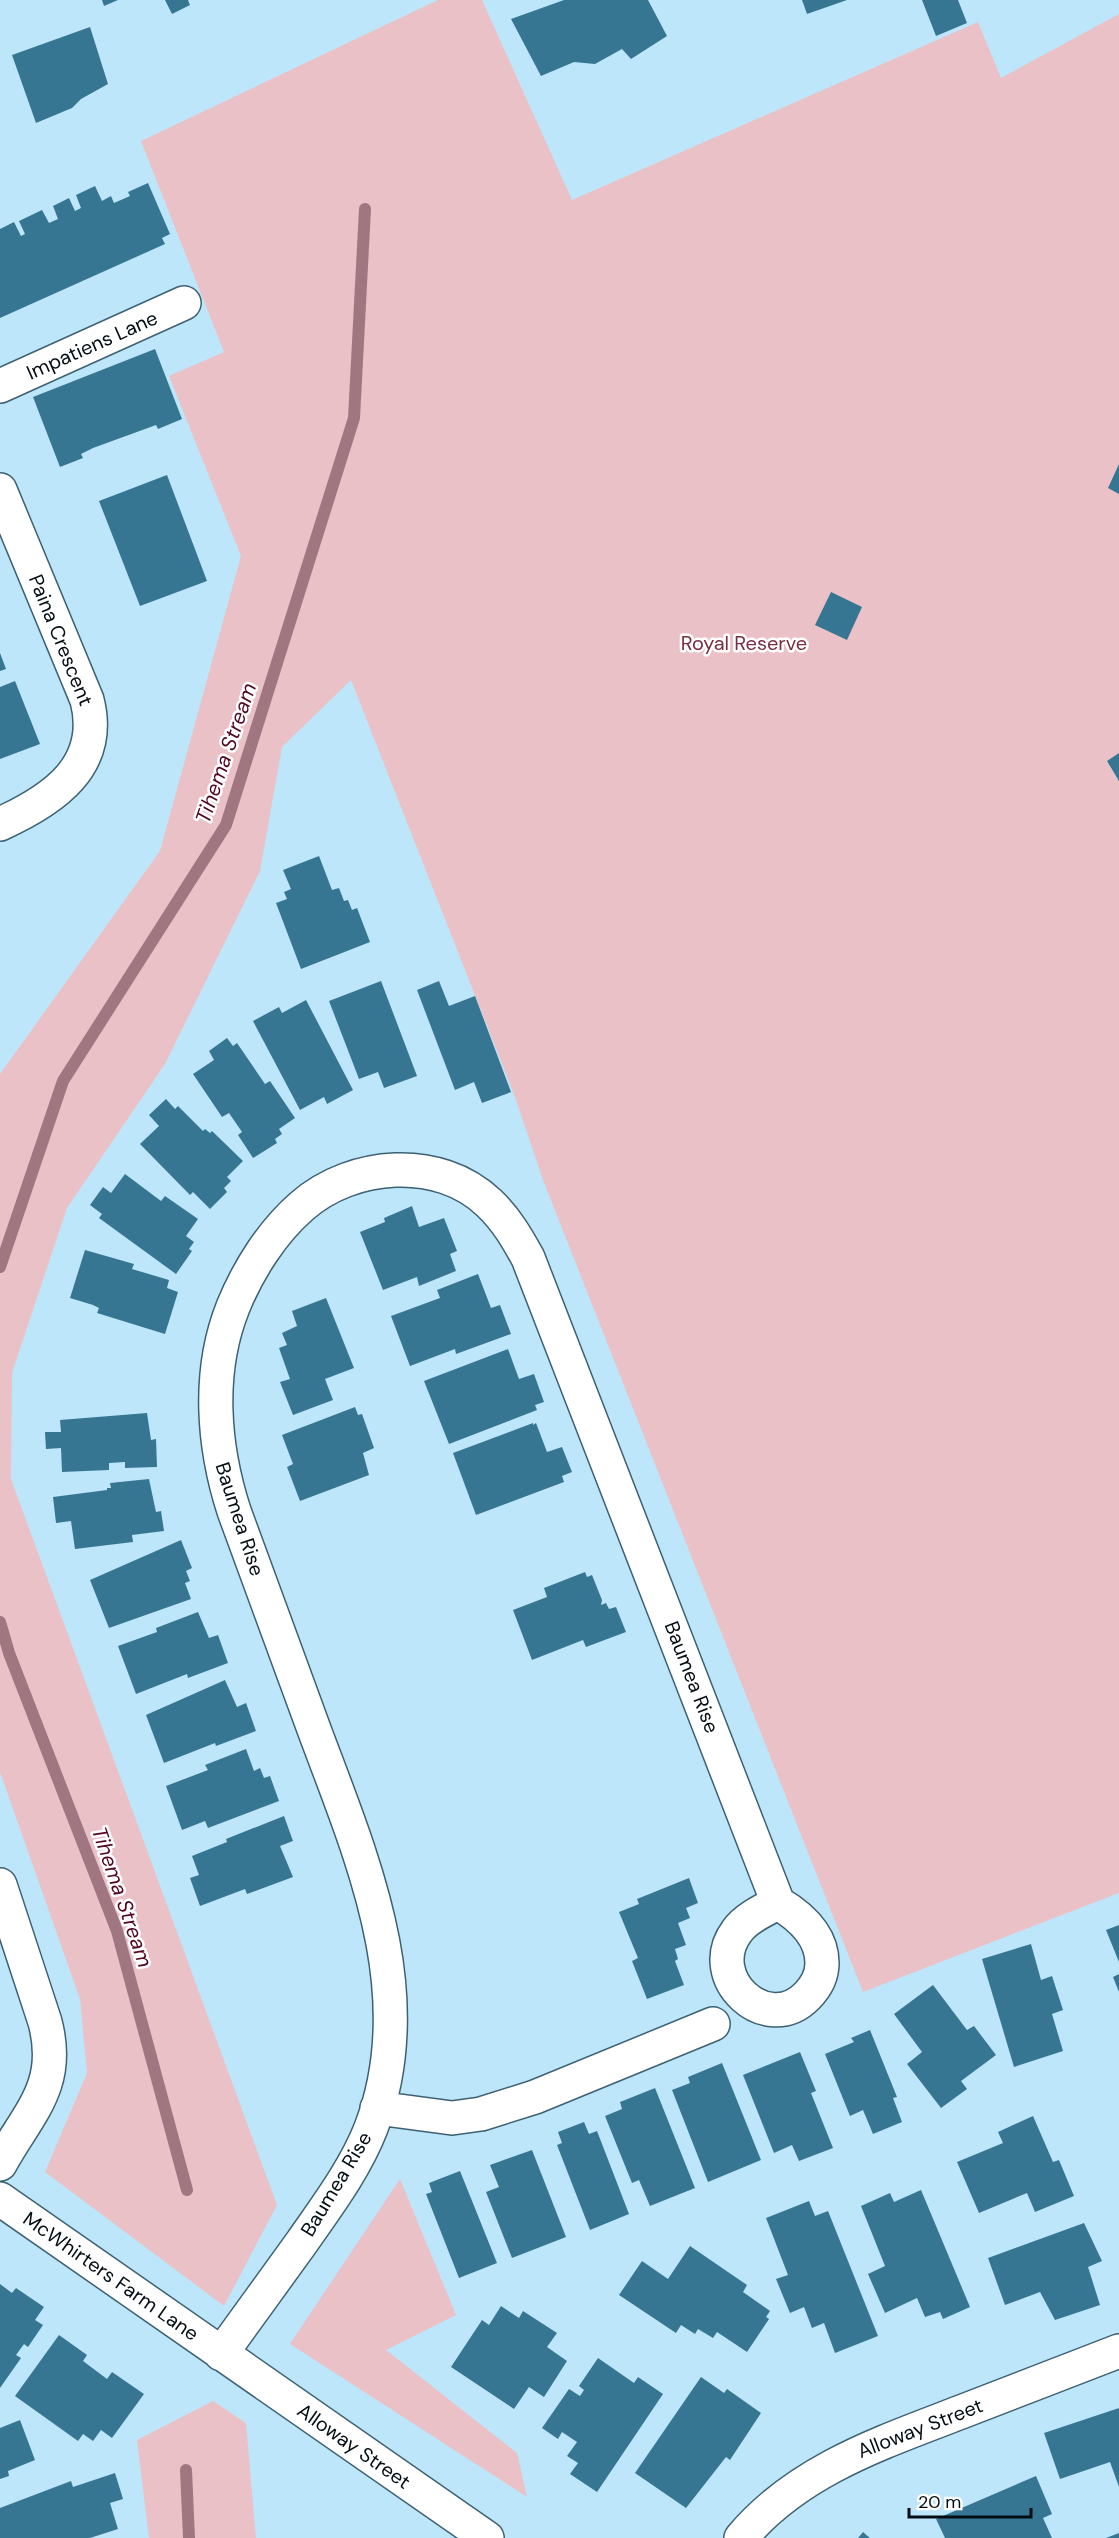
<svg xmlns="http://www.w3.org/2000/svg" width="1119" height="2538" font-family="'DM Sans',sans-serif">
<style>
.green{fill:#eac1c7}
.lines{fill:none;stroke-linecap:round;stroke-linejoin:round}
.stream{stroke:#a07780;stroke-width:12}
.building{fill:#377692}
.minor-casing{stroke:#3d6172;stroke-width:36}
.minor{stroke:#fff;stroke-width:33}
.labels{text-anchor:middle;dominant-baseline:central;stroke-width:5;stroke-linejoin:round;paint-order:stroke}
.street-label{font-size:20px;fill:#020e14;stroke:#fff}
.park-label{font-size:20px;fill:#792d40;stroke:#fff}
.water-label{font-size:21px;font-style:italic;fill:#540722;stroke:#fff}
</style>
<rect width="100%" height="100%" fill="#bee6fa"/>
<!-- green -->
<path class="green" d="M438 0H482L572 200 978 22 1001 78 1119 14V1893L863 1992 543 1180 515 1097 351 680 282 747 260 871 165 1064 67 1208 12 1373 11 1479 277 2205 224 2306 45 2172 87 2073 80 1999 0 1772V1074L160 851 241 556 169 376 224 352 141 141Z
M400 2179 456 2315 386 2350 517 2453 527 2497 290 2344Z
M213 2401 246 2423 256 2538H149L137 2440Z"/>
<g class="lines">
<!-- stream -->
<path class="stream" d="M0 1267 63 1081 226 825 354 418 365 209
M0 1622 9 1653 117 1931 187 2190
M186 2470 189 2538"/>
</g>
<!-- building -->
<path class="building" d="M102 0H118L104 6Z
M165 0H188L190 5 172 14Z
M564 0H648L667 36 631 59 622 49 595 64 574 62 541 76 511 19Z
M802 0H847L807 14Z
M922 0H958L967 23 936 36Z
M90 27 108 84 81 99 72 108 36 123 12 55Z
M148 183 170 234 162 238 165 244 0 318V229L14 222 21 236 25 234 19 221 42 210 49 223 58 219 53 206 69 198 75 211 81 208 76 195 95 186 102 201 111 196 114 203 130 196 128 192Z
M155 349 182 419 158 429 156 425 93 448 81 454 83 458 60 467 33 397Z
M1119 464V494L1108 488Z
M167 475 207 581 140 606 99 501Z
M831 592 862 607 847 640 815 625Z
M0 653 6 669 0 671Z
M15 681 40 744 0 759V687Z
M1119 753V781L1107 761Z
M319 856 332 890 339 888 344 901 348 900 352 910 357 908 370 942 301 969 276 903 287 899 284 892 291 889 283 870Z
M381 981 417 1076 384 1088 378 1072 359 1079 329 1001Z
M439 981 449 1006 475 996 511 1092 482 1103 474 1082 455 1090 417 990Z
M306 1000 353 1090 327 1104 324 1097 300 1110 253 1021 279 1007 282 1013Z
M227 1038 233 1046 237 1043 265 1084 270 1081 295 1118 279 1129 282 1134 275 1139 277 1143 253 1158 238 1135 242 1132 229 1113 222 1117 193 1074 214 1060 209 1051Z
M166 1099 175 1109 178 1106 203 1131 205 1129 210 1133 212 1131 243 1161 227 1177 231 1181 224 1188 227 1192 210 1209 193 1192 190 1195 140 1144 159 1126 149 1115Z
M125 1174 161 1201 165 1196 198 1219 186 1236 194 1242 189 1249 192 1251 176 1274 99 1218 102 1214 90 1205 103 1187 111 1193Z
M412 1206 419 1227 444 1218 457 1251 450 1254 456 1271 419 1286 417 1277 383 1290 360 1232 385 1222 384 1218Z
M85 1250 134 1264 132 1269 169 1280 167 1288 178 1292 165 1334 97 1313 99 1308 93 1305 70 1298Z
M478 1274 491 1308 500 1305 511 1334 456 1354 455 1349 410 1366 391 1316 440 1298 437 1290Z
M326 1298 354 1368 325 1379 333 1400 293 1415 280 1382 290 1379 279 1348 287 1345 282 1333 297 1326 292 1311Z
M508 1349 519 1379 534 1374 544 1402 535 1405 537 1410 449 1444 424 1381Z
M355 1407 358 1415 362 1414 374 1448 363 1453 369 1475 300 1501 287 1467 293 1464 282 1435Z
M147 1413 151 1440 156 1439 157 1467 125 1468V1462L109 1463V1470L62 1472 61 1448 46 1449 45 1432H61L60 1420Z
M533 1423V1425L536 1423 547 1452 562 1447 572 1472 562 1476 564 1482 476 1515 453 1453Z
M149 1479 156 1512 161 1511 164 1531 132 1535 133 1542 75 1549 71 1521 56 1523 53 1497 107 1490V1488H111L110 1483Z
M181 1540 192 1568 186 1571 190 1581 185 1583 191 1599 109 1628 90 1580Z
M585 1572 587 1577 592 1575 602 1600 601 1605 606 1603 609 1609 616 1607 626 1632 586 1647 583 1640 532 1660 513 1610 547 1597 544 1588Z
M198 1612 209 1638 218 1635 228 1663 188 1678 187 1674 136 1694 118 1646 157 1632 156 1628Z
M225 1680 237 1707 246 1703 256 1731 216 1746 215 1743 164 1763 146 1715Z
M246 1749 254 1771 260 1768 264 1778 270 1776 279 1801 208 1828 205 1821 182 1830 166 1786 208 1770 205 1765Z
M284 1816 293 1841 280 1846 293 1877 247 1894 245 1889 200 1906 190 1878 199 1875 192 1856 227 1842 226 1839Z
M689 1878 698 1903 686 1908 690 1918 678 1923 686 1945 675 1949 678 1959 675 1961 684 1985 647 1999 632 1961 638 1958 619 1912 639 1904 637 1899Z
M1119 1925V1962L1106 1930Z
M1031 1944 1041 1980 1052 1976 1063 2010 1052 2014 1063 2051 1014 2067 982 1959Z
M1119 1974V1992L1113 1977Z
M933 1985 967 2030 974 2026 996 2055 961 2081 967 2089 941 2108 907 2064 922 2052 894 2014Z
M870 2030 897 2097 893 2098 902 2122 873 2134 863 2110 850 2116 825 2054 854 2042 851 2038Z
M800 2052 816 2091 811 2093 833 2148 799 2161 792 2145 774 2153 743 2075Z
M722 2063 761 2160 708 2182 672 2090 690 2083 688 2077Z
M655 2088 695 2188 650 2206 639 2180 632 2183 605 2116 622 2109 620 2102Z
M1033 2116 1053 2162 1059 2160 1074 2196 1035 2212 1027 2193 979 2213 957 2162 1003 2143 998 2132Z
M584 2122 589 2134 597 2131 629 2214 590 2230 557 2145 562 2143 558 2132Z
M532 2150 566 2237 512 2258 486 2192 499 2187 490 2165Z
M460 2171 497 2263 459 2278 426 2194 432 2192 429 2183Z
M921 2190 970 2307 943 2319 940 2312 925 2317 917 2298 885 2313 868 2274 885 2266 861 2206 890 2193 894 2202Z
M809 2201 815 2216 828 2211 878 2336 835 2353 824 2323 812 2328 804 2307 790 2313 776 2279 788 2275 766 2218Z
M1084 2223 1102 2261 1088 2267 1100 2305 1055 2320 1040 2292 1005 2305 988 2258Z
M690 2246 747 2285 743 2292 770 2311 766 2317 769 2319 747 2352 717 2332 713 2338 698 2329 695 2334 681 2325 676 2333 619 2295 642 2261 668 2279Z
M0 2284 12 2293 16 2288 44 2307 35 2320 43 2325 28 2347 24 2344 16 2355 21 2358 0 2388Z
M501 2306 519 2318 523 2311 557 2333 547 2347 567 2361 544 2397 529 2387 514 2409 451 2367 482 2320 489 2325Z
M59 2335 87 2355 83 2361 107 2379 112 2372 144 2394 112 2438 101 2430 93 2441 83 2434 78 2441 15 2396Z
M598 2358 634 2383 638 2377 663 2394 597 2492 570 2474 578 2463 567 2456 577 2442 562 2432 558 2439 542 2428 569 2389 580 2396 584 2390 579 2386Z
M701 2377 724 2393 727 2389 761 2413 730 2460 726 2457 686 2508 635 2473Z
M1119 2408V2487L1110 2462 1060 2479 1044 2433Z
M20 2420 35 2460 8 2471 9 2476 0 2479V2428Z
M115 2473 123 2499 110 2503 118 2529 90 2538H0V2508L71 2481 73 2487Z
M1036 2476 1052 2514 1043 2518 1052 2538H945L936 2519Z
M863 2532 870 2538H858Z
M1119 2533V2538H1106Z"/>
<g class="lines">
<defs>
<path id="minor" d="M0 386 184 303
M0 490 87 700C104 766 53 800 0 824
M0 1885 45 2022C62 2086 28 2113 0 2164
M778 1903C800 1916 822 1935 822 1963 822 1976 816 1987 807 1996 767 2037 702 1978 737 1931 746 1918 764 1910 778 1903Z
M377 2108 452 2118 481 2114 535 2097 713 2024
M0 2199 487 2538
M221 2354C248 2317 275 2279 302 2242 327 2206 355 2169 371 2128 422 1994 362 1858 315 1732 288 1658 261 1585 234 1511 213 1446 207 1372 233 1307 248 1270 272 1232 302 1206 352 1162 439 1155 489 1203 506 1219 517 1238 528 1258L778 1903
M741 2538C798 2470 881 2443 961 2412 1014 2392 1066 2371 1119 2351"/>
</defs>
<!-- minor casing -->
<use href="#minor" class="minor-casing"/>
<!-- minor -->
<use href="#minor" class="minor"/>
</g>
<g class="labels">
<!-- street labels -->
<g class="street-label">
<text transform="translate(92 345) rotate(-24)">Impatiens Lane</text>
<text transform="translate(61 640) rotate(68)">Paina Crescent</text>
<text transform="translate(240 1519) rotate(72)">Baumea Rise</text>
<text transform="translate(692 1677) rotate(69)">Baumea Rise</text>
<text transform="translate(336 2184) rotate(-59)">Baumea Rise</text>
<text transform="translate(111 2276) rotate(35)">McWhirters Farm Lane</text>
<text transform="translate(920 2428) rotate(-21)">Alloway Street</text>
<text transform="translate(354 2446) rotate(35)">Alloway Street</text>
</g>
<!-- park labels -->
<g class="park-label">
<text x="744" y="643">Royal Reserve</text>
</g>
<!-- water labels -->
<g class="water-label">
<text transform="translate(226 753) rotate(-71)">Tihema Stream</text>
<text transform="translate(122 1897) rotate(71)">Tihema Stream</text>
</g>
</g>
<!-- scale -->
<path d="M909 2508v9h122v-9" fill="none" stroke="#020e14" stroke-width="3"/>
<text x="918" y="2508" font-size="18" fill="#020e14" stroke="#ffffff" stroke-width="4.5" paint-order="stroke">20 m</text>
</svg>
